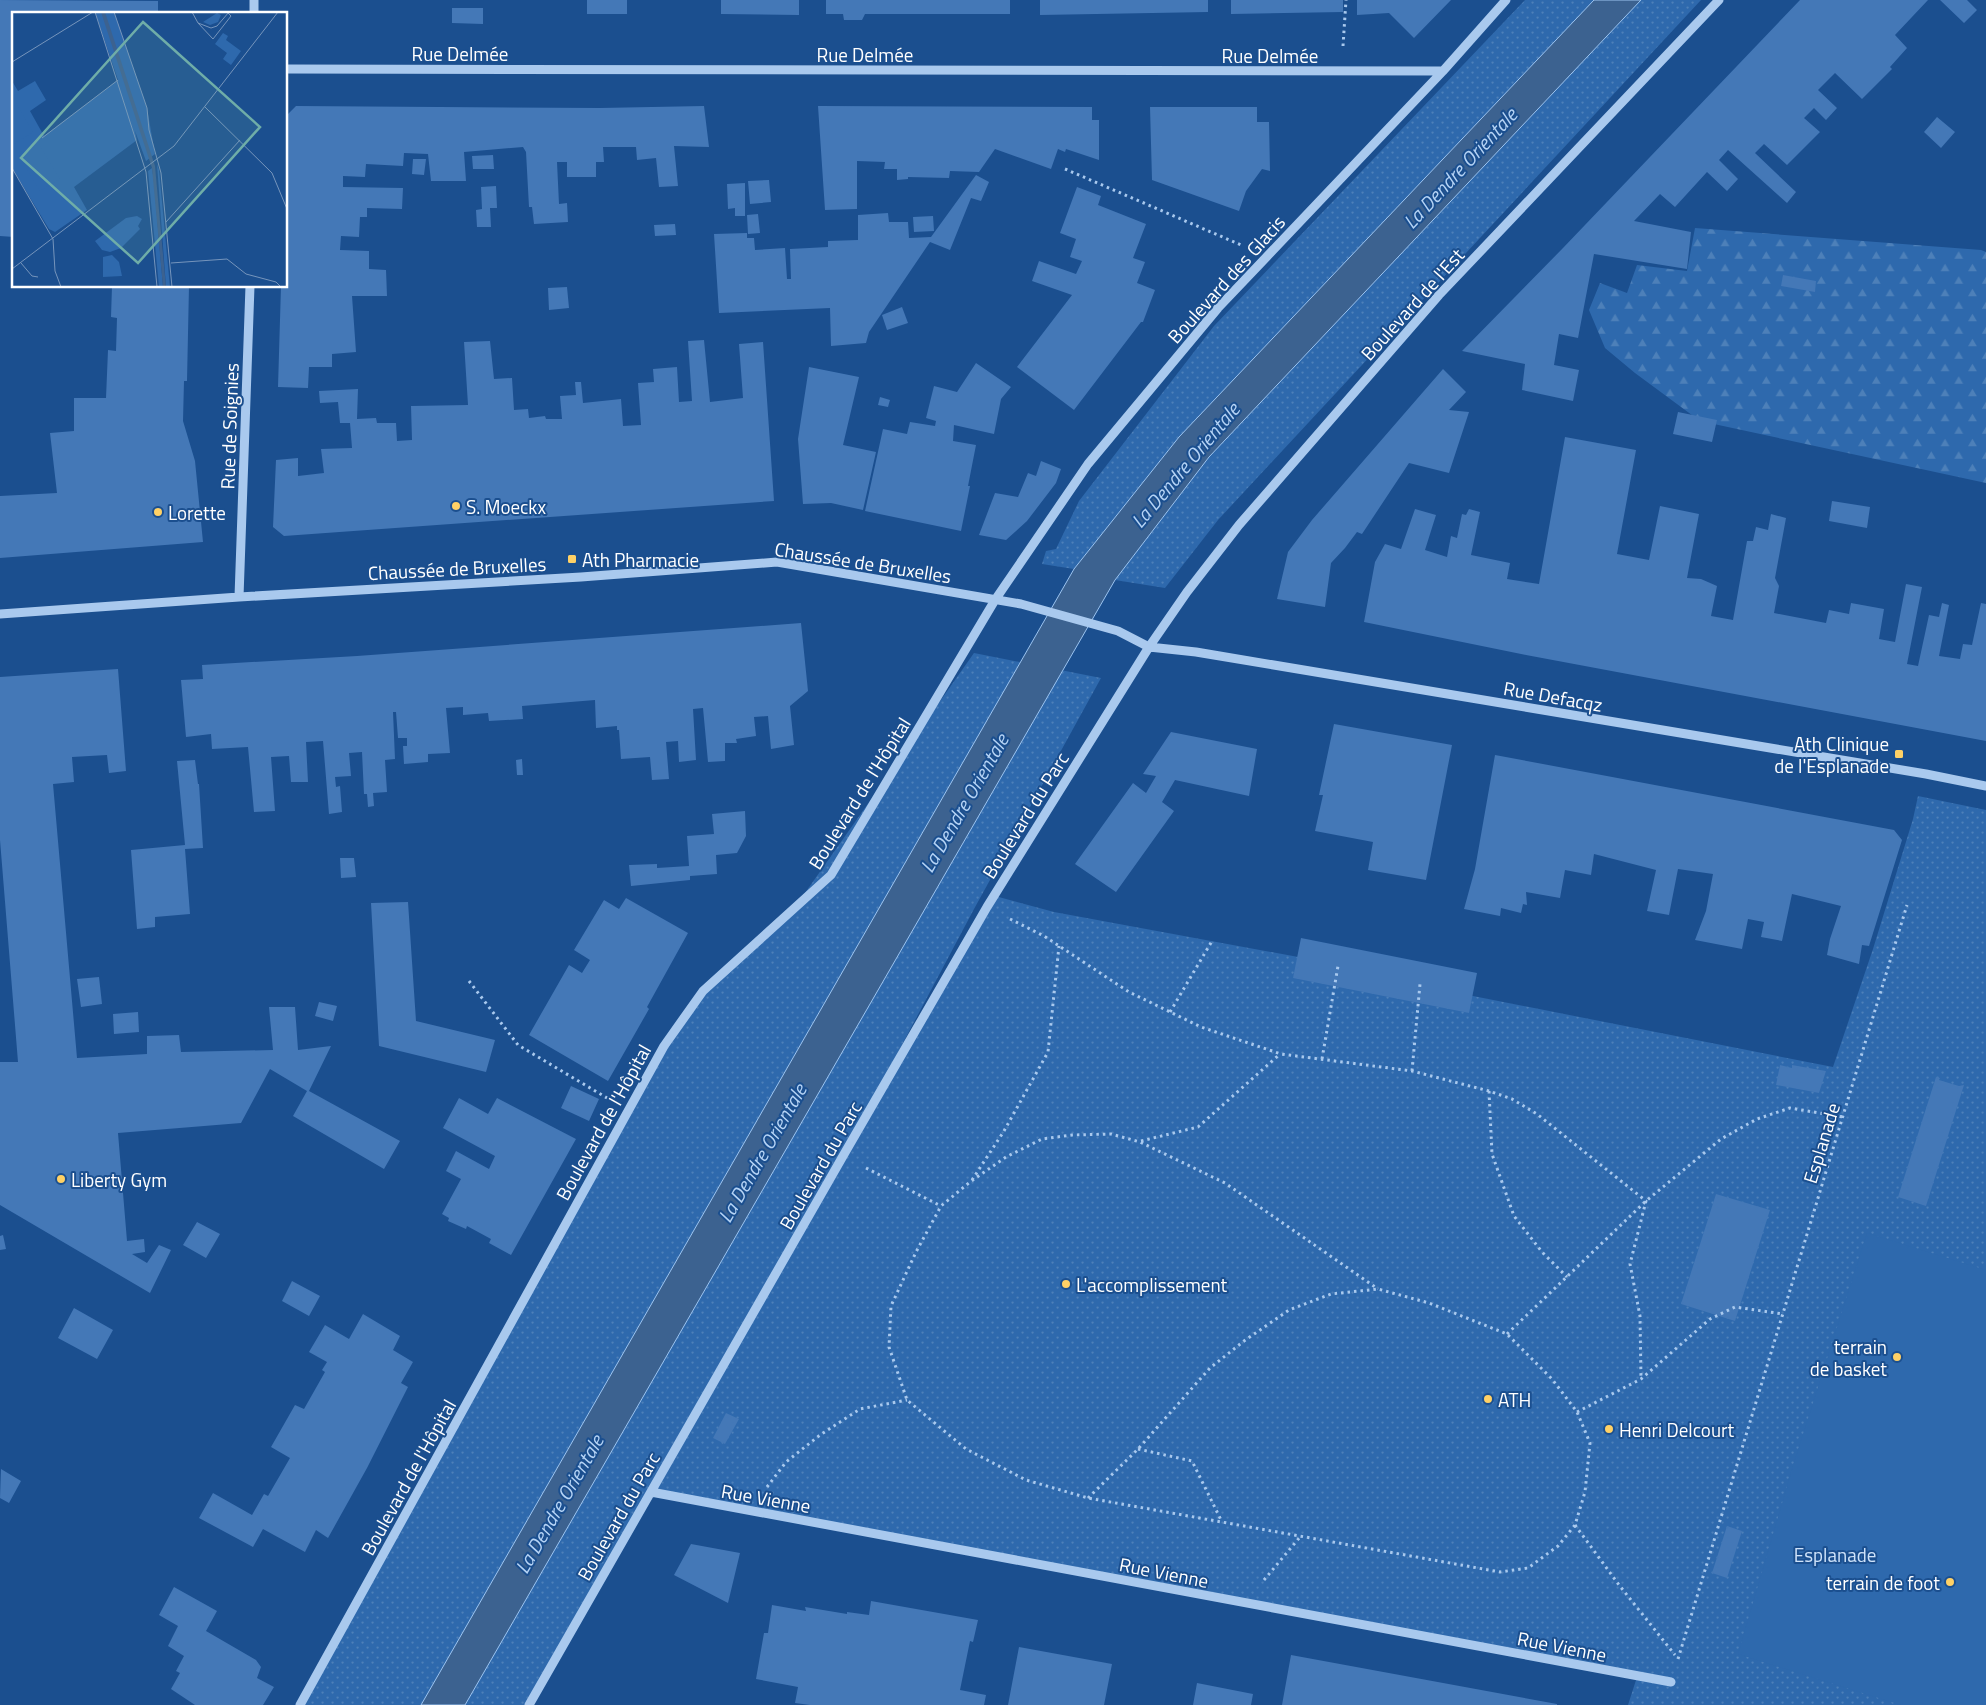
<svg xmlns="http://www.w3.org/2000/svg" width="1986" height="1705" font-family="'Titillium Web',sans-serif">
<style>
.grass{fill:url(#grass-dots)}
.forest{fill:url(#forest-firs)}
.pitch{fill:#2e69ad}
.water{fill:#3c6290;stroke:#9cc4f0}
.building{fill:#4478b7}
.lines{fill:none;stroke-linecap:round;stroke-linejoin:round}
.path{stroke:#a9c9ee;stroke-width:3;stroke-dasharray:2.5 4;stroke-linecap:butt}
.minor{stroke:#a9c9ee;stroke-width:9}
.poi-dot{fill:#ffd166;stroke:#1b4f8f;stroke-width:2}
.labels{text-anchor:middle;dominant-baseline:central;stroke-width:4;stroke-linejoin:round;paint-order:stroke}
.street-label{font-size:19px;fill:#fff;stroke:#1b4f8f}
.poi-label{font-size:19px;fill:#fff;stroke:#1b4f8f;text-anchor:start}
.park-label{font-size:19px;fill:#cfe3fa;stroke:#1b4f8f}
.water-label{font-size:20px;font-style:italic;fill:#b5d3f5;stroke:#1b4f8f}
.inset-road{fill:none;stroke:#7695bc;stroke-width:1}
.view{fill:#6fada8;fill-opacity:0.15;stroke:#6fada8;stroke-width:2.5}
.inset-edge{fill:none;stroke:#fff;stroke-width:2.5}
</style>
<defs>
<pattern id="grass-dots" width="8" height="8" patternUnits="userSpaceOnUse" patternTransform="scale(1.25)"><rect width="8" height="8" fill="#2e69ad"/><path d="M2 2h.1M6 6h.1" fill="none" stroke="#4d80b9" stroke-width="1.8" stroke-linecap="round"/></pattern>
<pattern id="forest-firs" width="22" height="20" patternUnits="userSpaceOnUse" patternTransform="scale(1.25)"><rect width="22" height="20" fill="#2e69ad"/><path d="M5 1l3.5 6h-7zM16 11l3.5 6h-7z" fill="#4d80b9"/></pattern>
</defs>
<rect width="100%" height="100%" fill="#1b4f8f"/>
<!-- grass -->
<path class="grass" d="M1525 0H1594L1179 437 1074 569 1042 564 1046 551 1056 549 1079 501 1214 326Z
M1641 0H1701L1218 520 1165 588 1115 580 1209 457Z
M974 653 1101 678 974 909 852 1139 995 896 1054 912 1309 959 1473 996 1833 1067 1873 949 1913 819 1918 796 1986 810V1705H1628L1637 1677 651 1492 529 1705H300L664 1046 703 991 793 910Z"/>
<!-- forest -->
<path class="forest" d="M1695 228 1981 250 1986 252V483L1700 421 1635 373 1605 348 1589 310 1600 283 1627 293 1637 265 1687 271Z"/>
<!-- pitch -->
<path class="pitch" d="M1867 1233 1986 1270V1705H1901L1738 1654 1793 1466Z"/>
<!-- water -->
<path class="water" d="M1594 0H1641L1209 457 1115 580 465 1705H421L1074 569 1179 437Z"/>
<!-- building -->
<path class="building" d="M0 0 158 1V14H14V237L0 236Z
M587 0H627V14H587Z
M721 0H799V15L721 14Z
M826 0H1010V14H865L862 20H844L843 14H826Z
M1040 0H1208V12L1040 15Z
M1231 0H1343V12L1231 14Z
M1357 0H1451L1414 38 1389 13 1357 15Z
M1800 0H1928L1895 35 1907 48 1890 67 1892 69 1862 99 1835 73 1818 90 1837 108 1826 120 1814 108 1804 118 1820 132 1787 165 1764 144 1755 153 1796 192 1787 203 1728 150 1719 160 1738 179 1727 191 1707 172 1675 207 1660 194 1634 221 1691 232 1687 269 1594 254 1578 338 1559 334 1554 365 1579 370 1573 401 1522 390 1525 364 1462 351 1563 248Z
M1940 0H1967L1977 10 1964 23Z
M452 8H483V24L452 23Z
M296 106 600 108 704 106 709 147 674 146 678 186 659 187 656 158 637 160 636 147H603L604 162H596V177H567V162H557L559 204 567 203 568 222 534 224 532 207H529L526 152 523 147 464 152 466 181H431L428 154 404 153 403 166 366 164 365 177 343 176V187L403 188 402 209 367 208V217H360L359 237 341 236 340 250 369 251V269L386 270 387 296H352L356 352 332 354V367H309L308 388 278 387 281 286H286L287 115Z
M818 106 1092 107V120H1099V160L1066 149 1065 152 1058 149 1051 169 995 149 979 172 950 171 949 178 908 177V179L897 180V169H884L885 162 857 161V209L825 210Z
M1150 107H1257V122H1269L1270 171 1262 169 1246 191 1239 211 1152 180Z
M1937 117 1955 132 1941 148 1924 132Z
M493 155 494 169H473L472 156Z
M413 159H426L424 175 412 174Z
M976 175 989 182 981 201 971 198 950 250 930 242 869 332 866 343 831 346 830 308 719 313 714 234 747 233V238H754L755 250 785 248 787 279H791L790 249 828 247V241L858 240V215L888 213 889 222H908L909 238 931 237Z
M769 180 771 202 750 204 748 181Z
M745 183V216H735V208L728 209 727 184Z
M496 186 497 208H490L491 227H477L476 210 482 209 481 187Z
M1077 187 1101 196 1098 205 1146 224 1133 258 1145 262 1137 283 1155 290 1143 322H1141L1074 410 1017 367 1072 295 1032 281 1039 261 1076 274 1082 261 1070 257 1076 239 1060 233Z
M758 214 760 233 748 234 747 215Z
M933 216 934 231 914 232 913 217Z
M675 224 676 235 655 236 654 225Z
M1783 275 1816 281 1815 292 1781 286Z
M112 286H189L187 381H184L183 421 195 461 203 542 0 558V496L57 493 50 433 74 431V398H106L108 350 116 351 117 318 111 317Z
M567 287 569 308 549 310 548 288Z
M902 307 908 323 887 330 882 315Z
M704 340 710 402 743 398 739 344 763 342 774 501 284 536 273 527 276 460 298 458V476L324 473 321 449 352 448 350 423H340L338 402 320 403 319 391 358 389 357 419 376 418 377 423H396L397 441 412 440 411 406 468 405 464 342 490 341 494 379 512 378 514 410 528 409 529 418 545 416 546 419H562L560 396 576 395 575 382H581L583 403 621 399 623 426 641 425 638 383 654 382 653 369 677 367 679 402 692 401 688 341Z
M976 363 1011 387 1001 399 994 434 954 425 953 441 976 445 968 486H970L961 531 865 511 883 429 907 434 910 422 935 426 936 421 926 418 934 386 957 392Z
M809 367 859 377 843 445 876 452 863 510 831 503 803 504 798 439Z
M1443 369 1466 392 1449 410 1469 412 1449 473 1409 463 1362 534 1357 532 1345 548 1331 563 1325 607 1277 599 1288 552 1312 520Z
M880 397 890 400 888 407 878 405Z
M1678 412 1717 420 1712 442 1673 434Z
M1565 437 1636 450 1617 554 1649 560 1660 506 1699 514 1687 578 1701 579 1717 586 1711 616 1733 620 1747 541H1753L1756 527 1768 530 1771 514 1786 518 1775 578 1779 586 1774 613 1826 623 1829 610 1849 614 1851 603 1884 609 1879 639 1895 642 1906 584 1922 587 1907 664 1918 666 1929 615 1939 617 1942 603 1949 605 1939 656 1960 659 1963 644 1972 645 1981 603 1986 604V741L1526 655 1364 622 1375 562 1385 544 1401 549 1415 509 1436 515 1425 550 1447 557 1451 536 1457 538 1462 514 1466 515 1469 509 1480 512 1471 555 1510 563 1507 579 1539 584Z
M1041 461 1061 469 1056 483 1027 521 1006 540 979 535 995 493 1018 497 1028 473 1036 476Z
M1832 501 1870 507 1867 528 1829 521Z
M801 623 808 691 790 706 794 745 771 749 768 716 754 717 756 736 736 739 737 743H725V761L708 762 703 708 693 709 696 760 679 762 678 741 666 742 669 779 652 780 650 757 621 759 619 730H617V726L596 728 595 700 522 706 523 719 489 721 488 713 463 715V707L446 708 450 753 428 754V762L404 764 403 746H407V738H398L396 712H393L395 759 385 760 387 792 373 793 374 806 368 807 367 794H364L362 752 349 753 351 776 335 777 336 787 340 786 342 812 329 814 323 741 306 742 308 782H291L289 756 271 757 275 811 254 812 248 747 212 749 211 734 186 737 181 680 203 679 202 665 357 656Z
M118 669 126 771 109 773 107 755 72 757 74 782 53 784 77 1058 147 1054V1036L179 1035 181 1052 273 1050 269 1007H295L298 1050 331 1046 309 1091 400 1141 384 1169 293 1116 307 1091 270 1069 241 1123 118 1133 127 1241 144 1239 145 1252 132 1254 147 1263 159 1245 171 1250 150 1293 0 1205V1062H18L0 840V677Z
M1334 724 1452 745 1426 880 1368 870 1373 842 1315 831 1323 795H1319Z
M1171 732 1257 749 1249 796 1175 780 1162 802 1174 811 1116 892 1075 864 1133 783 1146 793 1156 776 1143 774Z
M1495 755 1894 830 1902 840 1869 946 1862 945 1859 964 1827 955 1830 939 1841 906 1792 894 1782 941 1761 937 1764 922 1748 919 1742 949 1695 940 1706 911 1713 874 1678 869 1669 915 1647 911 1656 870 1594 854 1591 875 1565 870 1560 898 1526 892 1527 905 1523 904 1521 913 1501 908 1500 916 1464 909 1475 869Z
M522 759 523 775H517L516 760Z
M195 760 198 784H199L203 848 185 849 190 914 155 917V927L137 929 131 850 185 845 177 761Z
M745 811 746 836 737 853 716 855 717 874 690 876V880L631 886 629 865 657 864V868L689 866 687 836 714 834 712 814Z
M340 858H354L356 877 341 878Z
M626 898 688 933 647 1007 649 1009 608 1081 529 1035 569 965 582 973 590 960 574 950 604 900 619 909Z
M408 902 416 1021 495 1040 486 1072 379 1046 371 903Z
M1301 938 1477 973 1469 1013 1293 978Z
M99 977 102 1004 81 1007 77 979Z
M319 1002 337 1006 333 1021 315 1016Z
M138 1012 139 1032 114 1034 113 1014Z
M1780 1065 1792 1068V1065L1826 1071 1819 1093 1776 1085Z
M1936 1077 1940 1078 1939 1080 1959 1086 1964 1085 1926 1206 1898 1197Z
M571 1086 599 1099 589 1121 561 1108Z
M459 1098 488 1114 497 1098 576 1139 511 1255 489 1243 491 1239 467 1226 466 1229 448 1221 449 1218 442 1214 461 1179 446 1171 456 1151 489 1169 495 1156 443 1128Z
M1716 1194 1770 1210 1735 1321 1681 1304Z
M197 1222 220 1234 206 1258 183 1245Z
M3 1235 6 1249 0 1250V1236Z
M292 1281 320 1296 309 1316 282 1301Z
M74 1308 113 1330 97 1359 58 1338Z
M363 1314 400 1336 393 1350 413 1362 401 1383 408 1387 367 1468 328 1538 316 1530 305 1552 263 1529 253 1547 199 1518 213 1493 252 1515 264 1494 268 1496 290 1458 271 1447 295 1405 304 1409 325 1372 322 1370 327 1362 309 1352 325 1325 349 1339Z
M726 1413 739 1419 725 1444 713 1438Z
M1 1469 21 1481 9 1503 0 1498Z
M1727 1526 1742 1531 1727 1578 1712 1573Z
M691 1544 740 1553 728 1603 674 1575Z
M174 1587 217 1611 206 1631 256 1660 261 1667 257 1678 274 1687 263 1705H195L171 1689 180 1673 176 1671 184 1656 168 1646 178 1626 159 1615Z
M871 1601 978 1620 973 1642 970 1641 960 1690 986 1695 984 1705H810L795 1703 798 1687 756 1679 764 1633H768L772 1605 806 1611 805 1607 847 1614V1612L869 1615Z
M1019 1647 1112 1664 1104 1705H1008Z
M1291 1655 1557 1704V1705H1282Z
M1197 1683 1253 1694 1251 1705H1193Z"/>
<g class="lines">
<!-- path -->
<path class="path" d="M1343 46 1346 0
M1065 169 1241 245
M1010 919 1044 936 1129 992 1201 1027 1281 1054 1412 1071 1489 1091 1512 1099 1537 1114 1646 1201 1630 1264 1640 1316 1641 1379
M469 981 518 1045 607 1098
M1170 1012 1212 941
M1322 1059 1338 966
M1412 1071 1420 984
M1489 1091 1492 1154 1514 1216 1542 1252 1567 1277
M1141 1141 1198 1127 1280 1054
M866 1168 941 1206
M972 1180 1004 1131 1048 1052 1059 946
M1507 1334 1646 1201 1721 1139 1757 1119 1790 1108 1843 1117
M1577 1412 1641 1379 1710 1319 1735 1307 1783 1314
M1138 1449 1192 1461 1222 1522
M767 1487 786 1462 820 1435 860 1409 907 1400
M1088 1498 1138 1449 1210 1368 1244 1341 1289 1310 1331 1294 1378 1289 1429 1303 1507 1334 1552 1379 1577 1412 1590 1443 1585 1492 1575 1525 1558 1546 1528 1568 1500 1572 1088 1498 1026 1480 966 1449 907 1400 889 1347 891 1306 916 1252 941 1206 970 1182 1006 1157 1042 1139 1072 1135 1111 1134 1140 1142 1225 1183 1378 1289
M1575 1525 1619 1585 1675 1655
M1264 1580 1300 1537
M1678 1659 1907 905"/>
<!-- minor -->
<path class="minor" d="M254 14V0
M286 69 1443 71
M239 597 250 286
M0 614 239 597 581 577 777 562 1021 604 1118 631 1149 647 1196 652 1926 774 1986 786
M651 1492 1671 1682
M300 1705 664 1046 703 991 831 875 995 600 1088 464 1218 308 1443 71 1506 0
M529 1705 843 1156 987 907 1149 647 1187 592 1239 525 1439 295 1719 0"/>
</g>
<!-- markers -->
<g class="poi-dot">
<circle cx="456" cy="506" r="5"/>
<circle cx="158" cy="512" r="5"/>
<rect x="567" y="554" width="10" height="10" rx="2.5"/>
<rect x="1894" y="749" width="10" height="10" rx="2.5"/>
<circle cx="61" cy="1179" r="5"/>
<circle cx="1066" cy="1284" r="5"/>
<circle cx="1897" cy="1357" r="5"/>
<circle cx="1488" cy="1399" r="5"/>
<circle cx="1609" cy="1429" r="5"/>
<circle cx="1950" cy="1582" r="5"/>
</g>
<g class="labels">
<!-- street labels -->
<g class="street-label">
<text x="460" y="53">Rue Delmée</text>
<text x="865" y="54">Rue Delmée</text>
<text x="1270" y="55">Rue Delmée</text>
<text transform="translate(1226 279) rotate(-48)">Boulevard des Glacis</text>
<text transform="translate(1412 304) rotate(-48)">Boulevard de l'Est</text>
<text transform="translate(229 426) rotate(-88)">Rue de Soignies</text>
<text transform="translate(863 562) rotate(9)">Chaussée de Bruxelles</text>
<text transform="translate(457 568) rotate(-3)">Chaussée de Bruxelles</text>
<text transform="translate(1553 696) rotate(10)">Rue Defacqz</text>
<text transform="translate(859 793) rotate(-58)">Boulevard de l'Hôpital</text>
<text transform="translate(1025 815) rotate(-58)">Boulevard du Parc</text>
<text transform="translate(603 1122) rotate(-61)">Boulevard de l'Hôpital</text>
<text transform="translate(1821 1143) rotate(-73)">Esplanade</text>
<text transform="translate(820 1165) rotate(-60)">Boulevard du Parc</text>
<text transform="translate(408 1477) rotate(-61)">Boulevard de l'Hôpital</text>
<text transform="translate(766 1498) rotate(10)">Rue Vienne</text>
<text transform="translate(618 1516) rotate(-60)">Boulevard du Parc</text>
<text transform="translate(1164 1572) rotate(11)">Rue Vienne</text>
<text transform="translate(1562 1646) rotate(11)">Rue Vienne</text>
</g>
<!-- poi labels -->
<g class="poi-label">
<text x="466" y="506">S. Moeckx</text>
<text x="168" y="512">Lorette</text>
<text x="582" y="559">Ath Pharmacie</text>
<text x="1889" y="743" text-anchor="end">Ath Clinique<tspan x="1889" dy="22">de l'Esplanade</tspan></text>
<text x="71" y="1179">Liberty Gym</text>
<text x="1076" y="1284">L'accomplissement</text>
<text x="1887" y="1346" text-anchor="end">terrain<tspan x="1887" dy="22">de basket</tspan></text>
<text x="1498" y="1399">ATH</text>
<text x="1619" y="1429">Henri Delcourt</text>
<text x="1940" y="1582" text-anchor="end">terrain de foot</text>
</g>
<!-- park labels -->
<g class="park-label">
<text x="1835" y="1554">Esplanade</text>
</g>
<!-- water labels -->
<g class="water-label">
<text transform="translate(1460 168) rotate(-47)">La Dendre Orientale</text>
<text transform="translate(1185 465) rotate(-50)">La Dendre Orientale</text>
<text transform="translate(964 803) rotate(-60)">La Dendre Orientale</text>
<text transform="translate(762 1153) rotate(-60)">La Dendre Orientale</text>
<text transform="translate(559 1504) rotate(-60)">La Dendre Orientale</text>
</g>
</g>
<!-- overview -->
<g transform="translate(12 12)">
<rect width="275" height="275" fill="#1b4f8f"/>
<path d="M83 0H102L135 96 143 142 134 149 123 119 125 128 62 175 75 198 43 220 37 217 0 156V69L6 79 23 69 34 88 18 99 32 124 106 68ZM211 21 216 24 214 28 229 39 219 53 211 47 215 41 203 32ZM145 152 147 158 158 275H154ZM140 156 142 170 151 275H147L136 159Z" fill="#2e69ad"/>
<path d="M205 1 209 3 206 10 198 13 191 10ZM125 204 130 207 126 214 128 217 109 236 98 240 90 238 83 229 114 206ZM100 243 107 250 110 264 91 265V245Z" fill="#2e69ad"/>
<path d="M0 84 21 120 0 133ZM27 132 48 167 28 179 7 144 10 139 13 141Z" fill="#2e69ad"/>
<path d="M89 0H93L143 154 154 275H151L140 156Z" fill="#3c6290"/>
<path class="inset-road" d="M83 0 134 160 145 275M102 0 135 96 137 118 149 161 160 275M180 0 186 11 199 16 205 14 217 0M186 11 201 27 219 4 216 1M0 50 81 0M193 95 260 161 275 197M30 126 106 68M0 156 41 227 43 259 49 275M154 210 228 128M9 251 20 264 26 265M159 251 215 247 234 262 264 270 269 275M0 257 162 134 266 0"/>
<path class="view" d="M131 10 248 115 126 251 9 146Z"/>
<rect width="275" height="275" class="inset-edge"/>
</g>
</svg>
